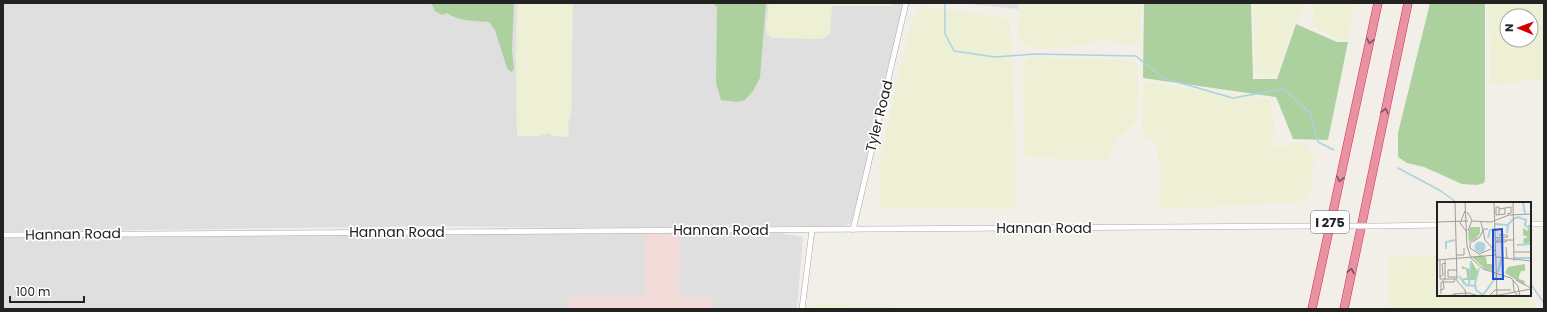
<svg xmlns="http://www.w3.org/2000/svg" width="1547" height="312" font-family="Poppins,sans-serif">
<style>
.residential{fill:#e0dfdf}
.commercial{fill:#f2dad9}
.farmland{fill:#eef0d5;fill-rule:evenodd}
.forest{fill:#add19e}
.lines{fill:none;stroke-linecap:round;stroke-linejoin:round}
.stream{stroke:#aad3df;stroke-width:1.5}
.minor-casing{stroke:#a9a9a9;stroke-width:6}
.highway-casing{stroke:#dc2a67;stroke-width:9}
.minor{stroke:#fff;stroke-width:5}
.highway{stroke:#e892a2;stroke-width:8}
.minor-bridge-casing{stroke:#a9a9a9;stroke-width:6;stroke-linecap:butt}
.minor-bridge{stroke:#fff;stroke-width:5}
.oneway{stroke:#7b545c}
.labels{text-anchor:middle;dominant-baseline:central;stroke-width:3.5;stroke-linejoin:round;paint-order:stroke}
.shield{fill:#fff;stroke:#646464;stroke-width:1}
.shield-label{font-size:13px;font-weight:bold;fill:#222}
.street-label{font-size:14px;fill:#222;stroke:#fff}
.inset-river{fill:none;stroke:#aad3df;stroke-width:2}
.inset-road{fill:none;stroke:#9f9d99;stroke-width:1}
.view{fill:#1d4ed8;fill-opacity:0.15;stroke:#1d4ed8;stroke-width:2}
.inset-edge{fill:none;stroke:#222;stroke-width:2}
</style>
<rect width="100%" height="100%" fill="#f2efe9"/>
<!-- residential -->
<path class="residential" d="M3 3H903L853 217 851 223 845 226 574 228 440 226 3 232Z
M961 3H1018L1019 9Z
M645 233V297H568L567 309H3V238Z
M680 233H780L803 237 797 309H712V298L678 297Z"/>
<!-- commercial -->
<path class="commercial" d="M645 233H680L678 297 713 298 712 309H567V297H645Z"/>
<!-- farmland -->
<path class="farmland" d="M517 3H573L571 115 568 124 569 137 552 136 549 133 539 136H517L516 54Z
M769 3H896L890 6H832L830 34 821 39 771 38 767 34 766 25Z
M1019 3H1141L1140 41 1128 45 1118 42 1098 41 1072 47 1047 49H1038L1022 44 1018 35Z
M1254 3H1302L1303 12 1298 21H1295L1276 75 1269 76 1259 75 1255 68Z
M1314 3H1355L1347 40 1338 39 1313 26Z
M1489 3H1544V79L1490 85ZM1507 16H1531V40H1507Z
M918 6 1007 18 1010 26 1013 65 1017 206 1004 209H880V160L909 29 912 20 915 18Z
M1035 57 1131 60 1135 63 1138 70V113L1135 123 1117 138 1108 158 1098 160 1035 158 1029 157 1024 152 1023 68 1028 58Z
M1144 82 1271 100 1274 124 1273 145 1280 148 1289 143H1305L1314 159 1312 186 1307 198 1293 202 1170 209 1158 206 1161 176 1156 144 1144 136 1142 127Z
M1438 254V295H1497L1535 300V309H1389V257Z
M817 304 904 308 917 309H814L812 305Z"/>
<!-- forest -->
<path class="forest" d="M431 3H514L512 50 514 69 511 72 507 68 495 30 489 22C475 21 458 21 447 13L442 15 435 11Z
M712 3H766L760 78 753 91 745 100 738 102 721 100 716 83 717 7Z
M1144 3H1251L1253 79H1277L1296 24 1337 42H1348L1328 140 1293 139 1276 97 1143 78Z
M1430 3H1485V180L1484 183 1477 185 1462 184 1424 167 1407 163 1398 157V133Z"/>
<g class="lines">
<!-- stream -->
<path class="stream" d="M945 3V34L954 51 995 57 1035 54 1136 56 1163 78 1233 98 1284 89 1310 113 1318 142 1334 150
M1398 168 1441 191 1457 203
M1530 283 1544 303"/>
<defs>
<path id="minor" d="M1530 224H1544
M1381 226 1438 225
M853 230 906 3
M3 235 1311 226
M802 309 812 230"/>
<path id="highway" d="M1312 309 1378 3
M1344 309 1408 3"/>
</defs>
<!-- minor casing -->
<use href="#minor" class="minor-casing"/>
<!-- highway casing -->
<use href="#highway" class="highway-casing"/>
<!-- minor -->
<use href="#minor" class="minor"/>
<!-- highway -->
<use href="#highway" class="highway"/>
<defs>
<path id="minor-bridge" d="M1311 226H1381"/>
</defs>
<!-- minor-bridge casing -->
<use href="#minor-bridge" class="minor-bridge-casing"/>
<!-- minor-bridge -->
<use href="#minor-bridge" class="minor-bridge"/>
</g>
<!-- one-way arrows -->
<defs><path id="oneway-chevron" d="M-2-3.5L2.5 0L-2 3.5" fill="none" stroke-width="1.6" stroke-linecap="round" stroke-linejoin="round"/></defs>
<g class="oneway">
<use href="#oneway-chevron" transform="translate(1370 41) rotate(102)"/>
<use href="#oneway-chevron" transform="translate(1385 111) rotate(-77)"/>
<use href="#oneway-chevron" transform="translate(1340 179) rotate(102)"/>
<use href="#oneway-chevron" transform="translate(1351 271) rotate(-78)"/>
</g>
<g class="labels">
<!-- shield labels -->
<rect class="shield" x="1311" y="211" width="38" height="22" rx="3"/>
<g class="shield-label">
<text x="1330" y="222">I 275</text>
</g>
<!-- street labels -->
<g class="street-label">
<text transform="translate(879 116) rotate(-76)">Tyler Road</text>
<text x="1044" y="228">Hannan Road</text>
<text x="721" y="230">Hannan Road</text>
<text x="397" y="232">Hannan Road</text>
<text transform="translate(73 234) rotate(-1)">Hannan Road</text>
</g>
</g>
<!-- overview -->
<g transform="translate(1437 202)">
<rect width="94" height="94" fill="#f2efe9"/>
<path d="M91 23H94V40L87 42 86 37 91 35 86 33V26L91 29ZM33 25H43V31L39 37 32 40 31 31ZM44 53 49 55 50 62H55L56 69 48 67 35 55ZM34 58 41 70 38 78H27L26 84 25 77 30 76V73L29 67H25V64L34 68ZM88 62V69H84L82 74V77L88 79 87 83 68 71 71 65Z" fill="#add19e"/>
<path d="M37.5 45a5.5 5.5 0 1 1 11 0a5.5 5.5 0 1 1-11 0Z" fill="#aad3df"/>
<path class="inset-river" d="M86 0 88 12M76 17 81 15 89 18 88 23 94 28M58 22 70 23M70 31 71 23 76 17M51 36 53 28 57 27M80 43 94 42M9 47V40L18 38M78 56H94M42 66 38 82 39 88 46 93 59 75M61 70 64 58H67M22 74 29 83 38 84M32 83 34 59"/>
<path class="inset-road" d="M18 0 20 79 28 88 29 94M28 0 30 44 34 56 46 67 74 76 81 84 83 94M57 0 60 93M76 0 77 59M62 7 74 5V11L70 12M28 9 23 21 29 29M30 10 35 18 31 29M62 13V5H59V13L68 12V6M35 19 54 20 72 13 94 12M0 20 31 19M44 20 48 38 58 49M51 27H47L42 36 33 41V46L42 52 54 47M58 36 71 35 70 33H62M59 40H69L70 38M60 40V38H76M69 45 70 57M77 50H94M19 53H27V46M59 55 94 59M0 58 59 53M3 58V77M20 68H11V75H20M3 75 6 73 5 62 9 61M3 77H19M8 78V58M76 78 77 89 81 94M79 78 94 86M3 88 7 87 6 78M4 92V80H17L18 77M16 92 31 91 43 94M53 93 58 88H74M0 94 19 93M42 94 62 93 94 87"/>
<path class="view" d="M65 27 66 77H56V28Z"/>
<rect width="94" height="94" class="inset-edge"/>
</g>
<!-- border -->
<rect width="1547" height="312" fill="none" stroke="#222222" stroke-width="8"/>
<!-- north arrow -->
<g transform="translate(1519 28) rotate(271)"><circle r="19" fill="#ffffff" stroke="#a7a7a7"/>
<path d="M0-3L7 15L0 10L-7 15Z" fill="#d40000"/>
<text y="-6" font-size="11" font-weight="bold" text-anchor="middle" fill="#222222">N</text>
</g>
<!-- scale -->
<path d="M10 296v6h74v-6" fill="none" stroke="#222222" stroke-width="2"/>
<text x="16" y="296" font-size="12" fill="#222222" stroke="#ffffff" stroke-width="3" paint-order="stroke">100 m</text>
</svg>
